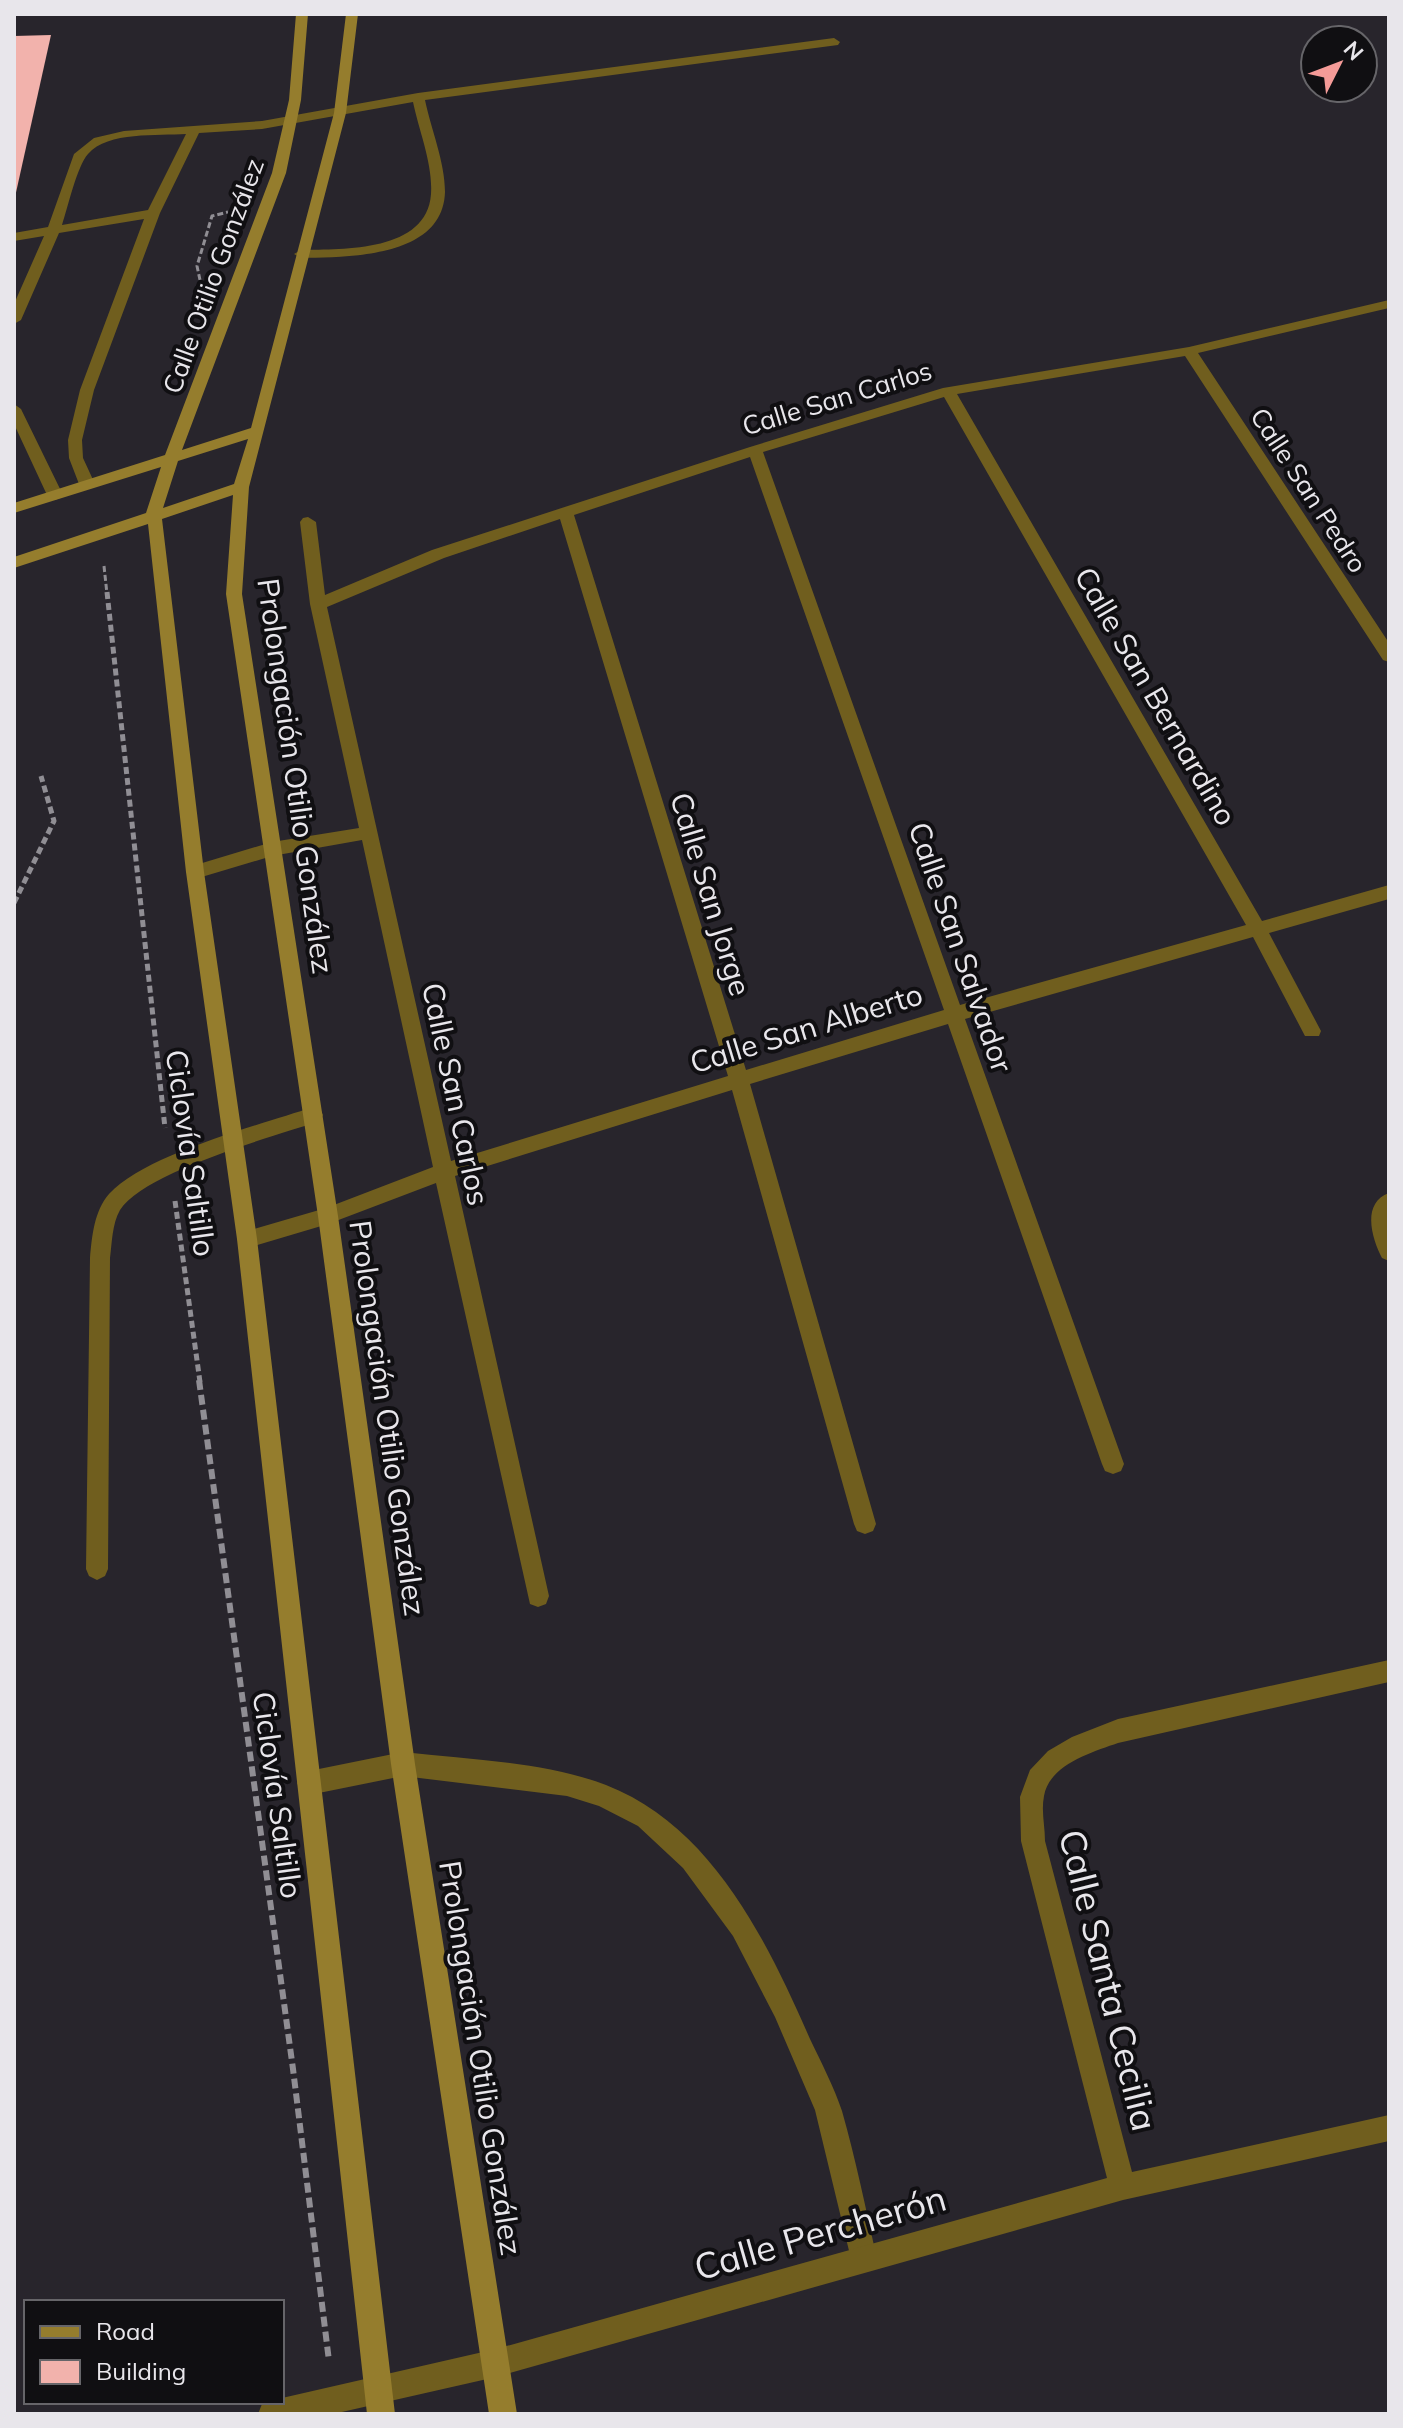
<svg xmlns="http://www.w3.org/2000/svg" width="1403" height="2428" font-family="Mulish,sans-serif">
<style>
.building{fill:#f2b2ac}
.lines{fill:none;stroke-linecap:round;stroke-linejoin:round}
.path-far2{stroke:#908e94;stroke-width:3;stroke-dasharray:6 3;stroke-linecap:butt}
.path-far1{stroke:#908e94;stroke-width:5;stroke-dasharray:7 4;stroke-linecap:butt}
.path{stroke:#908e94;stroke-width:6;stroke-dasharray:10 5;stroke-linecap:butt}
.lane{fill:#705e1e;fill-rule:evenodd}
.street{fill:#705e1e;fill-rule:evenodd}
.secondary{fill:#957d2d;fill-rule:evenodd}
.labels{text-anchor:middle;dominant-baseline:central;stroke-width:8;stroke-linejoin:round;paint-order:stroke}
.far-street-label{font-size:26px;fill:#e8e6eb;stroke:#100f12}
.street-label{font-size:30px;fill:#e8e6eb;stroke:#100f12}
.near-street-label{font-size:36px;fill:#e8e6eb;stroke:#100f12}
</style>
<rect width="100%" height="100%" fill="#28252c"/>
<!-- building -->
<path class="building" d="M51 35 15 197H14V36Z"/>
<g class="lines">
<!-- path-far2 -->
<path class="path-far2" d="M200 280 197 266 212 216 228 212
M104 566 107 594"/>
<!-- path-far1 -->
<path class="path-far1" d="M107 592 165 1128
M14 903 54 821 41 776
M175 1201 200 1382"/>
<!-- path -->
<path class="path" d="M199 1380 293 2069 329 2361"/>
<!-- lane -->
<path class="lane" d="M834 38 840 42 838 45 425 100C431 129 445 162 445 192 443 258 348 257 301 258L294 254 301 250C344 249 427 252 431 194 433 164 419 131 413 102L262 129 199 133 160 213 94 390 82 440 83 458 95 484 87 489 79 484 69 458 68 440 80 390 144 219 59 233 21 320 14 324V304L44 236 14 241V233L48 227 74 154 94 138 124 131 262 121 418 93ZM186 134 148 210 62 225C68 207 77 166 88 154 108 131 158 136 186 134Z
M14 404 21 409 63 495 60 498 55 500 47 495 14 424Z
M313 1107 320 1109 323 1115 320 1121C275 1136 144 1172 120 1210 112 1224 112 1243 110 1258L108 1569 105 1576 97 1580 89 1576 86 1569 90 1258C92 1237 94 1211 109 1194 146 1154 260 1125 313 1107Z
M403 1752C470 1760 543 1761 606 1785 712 1826 767 1941 810 2039 821 2062 834 2087 842 2111 856 2160 866 2210 877 2259L874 2269 864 2272 854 2269 851 2259 815 2110 775 2017 733 1936 683 1868 638 1826 599 1806 567 1796 403 1776 309 1795 301 1791 297 1783 301 1775 309 1771Z"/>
<!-- street -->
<path class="street" d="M1389 300V308L1198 353 1389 643V662L1383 660 1185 356 957 394 1262 921 1389 885V899L1269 933 1321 1031 1319 1036H1305L1253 937 965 1019 1124 1464 1121 1471 1113 1474 1105 1471 1102 1464 948 1024 750 1084 876 1524 873 1531 865 1534 857 1531 854 1524 732 1090 455 1176 549 1596 546 1604 538 1607 530 1604 436 1183 328 1224 247 1248 240 1245 237 1239 240 1233 326 1208 433 1167 362 840 272 856 195 879 186 872 189 867 272 842 359 828 310 604 300 522 303 518 308 517 316 522 325 595 432 550 750 447 943 388 1189 347ZM944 397 1246 925 960 1005 763 452ZM750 457 944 1010 746 1070 574 515ZM560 519 728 1076 451 1161 327 607 444 558Z
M1389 1193V1261L1382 1258C1372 1239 1361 1203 1389 1193Z
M1389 1660V1682L1118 1743C1092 1752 1049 1765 1044 1796 1041 1811 1045 1826 1045 1841L1132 2172 1389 2115V2141L1123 2200 496 2377 333 2414H258L262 2404 282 2402V2398L496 2349 1107 2178 1021 1841 1020 1797 1030 1770 1048 1751 1072 1737 1118 1719Z"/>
<!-- secondary -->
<path class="secondary" d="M296 14H308L301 100 286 173 182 450 251 428 334 113 346 14H358L346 113 249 487 242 594 338 1216 415 1764 517 2414H489L391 1764 318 1216 226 594 233 495 162 519 204 872 257 1239 395 2414H367L237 1239 186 872 148 524 14 568V557L146 513 161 467 14 513V503L165 455 272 173 289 100ZM248 439 234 484 163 508 178 461Z"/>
</g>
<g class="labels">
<!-- far-street labels -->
<g class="far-street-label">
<text transform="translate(213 276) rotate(-70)">Calle Otilio González</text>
<text transform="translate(837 398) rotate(-17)">Calle San Carlos</text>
<text transform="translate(1309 490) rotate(57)">Calle San Pedro</text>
</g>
<!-- street labels -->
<g class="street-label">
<text transform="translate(1156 696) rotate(60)">Calle San Bernardino</text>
<text transform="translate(296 776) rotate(82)">Prolongación Otilio González</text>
<text transform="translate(711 894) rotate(73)">Calle San Jorge</text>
<text transform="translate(961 947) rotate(71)">Calle San Salvador</text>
<text transform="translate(806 1028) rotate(-17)">Calle San Alberto</text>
<text transform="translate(456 1094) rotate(78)">Calle San Carlos</text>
<text transform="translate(191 1153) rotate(82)">Ciclovía Saltillo</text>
<text transform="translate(388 1418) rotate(82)">Prolongación Otilio González</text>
<text transform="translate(278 1795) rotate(82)">Ciclovía Saltillo</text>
<text transform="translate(481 2058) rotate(81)">Prolongación Otilio González</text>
</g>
<!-- near-street labels -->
<g class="near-street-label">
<text transform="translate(1109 1980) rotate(76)">Calle Santa Cecilia</text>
<text transform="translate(820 2232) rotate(-16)">Calle Percherón</text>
</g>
</g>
<!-- border -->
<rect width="1403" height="2428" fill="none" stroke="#e8e6eb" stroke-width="32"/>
<!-- legend -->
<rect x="24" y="2300" width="260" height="104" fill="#100f12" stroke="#666569" stroke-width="2"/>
<rect x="40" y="2326" width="40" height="12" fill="#957d2d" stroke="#666569" stroke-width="2"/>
<text x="96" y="2340" font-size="24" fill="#e8e6eb">Road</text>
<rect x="40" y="2360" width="40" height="24" fill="#f2b2ac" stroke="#666569" stroke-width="2"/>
<text x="96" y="2380" font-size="24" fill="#e8e6eb">Building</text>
<!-- north arrow -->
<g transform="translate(1339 64) rotate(48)"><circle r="38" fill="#100f12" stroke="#666569" stroke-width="2"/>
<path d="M0-6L14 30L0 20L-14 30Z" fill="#f59b98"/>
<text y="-12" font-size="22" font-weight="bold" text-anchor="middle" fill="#e8e6eb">N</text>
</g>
</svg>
